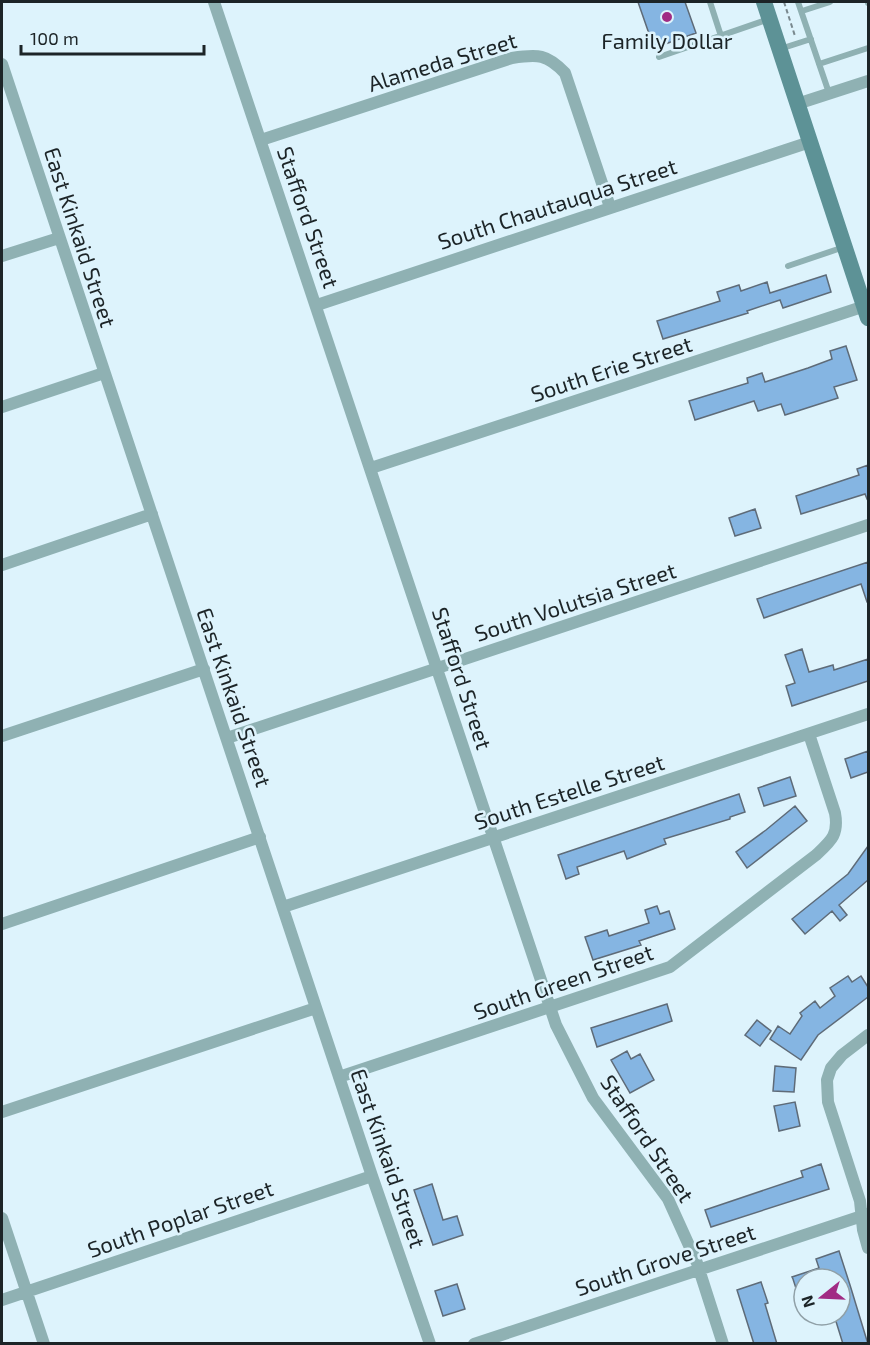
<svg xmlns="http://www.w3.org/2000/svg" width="870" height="1345" font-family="'Exo 2',sans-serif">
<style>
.building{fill:#85b5e2;stroke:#5e6b78;stroke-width:1.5}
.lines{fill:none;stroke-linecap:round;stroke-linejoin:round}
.path{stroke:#79888e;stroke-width:2;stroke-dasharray:4.5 3;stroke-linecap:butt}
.lane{stroke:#8fb1b3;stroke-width:6}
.street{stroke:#8fb1b3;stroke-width:12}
.secondary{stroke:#5d9296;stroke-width:16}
.poi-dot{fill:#a12b84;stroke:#ddf3fc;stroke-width:2}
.labels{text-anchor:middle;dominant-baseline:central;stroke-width:5;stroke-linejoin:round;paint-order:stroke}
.poi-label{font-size:22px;fill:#1c2427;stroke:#ddf3fc}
.street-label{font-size:22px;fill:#1c2427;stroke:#ddf3fc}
</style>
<rect width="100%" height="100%" fill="#ddf3fc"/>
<!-- building -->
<path class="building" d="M638 2H685L696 33 654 48Z
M826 275 831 292 783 308 780 300 747 311 748 313 663 339 657 321 720 301 717 292 739 285 741 291 767 282 770 293Z
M846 346 857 380 834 387 838 398 785 415 781 404 758 411 754 401 695 420 689 401 748 383 747 378 762 373 765 382 808 368 832 359 830 351Z
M868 465V498L867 499 865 494 801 514 796 496 859 475 857 469Z
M755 509 761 528 735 536 729 518Z
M868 562V602H867L861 584 764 618 757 599Z
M802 649 809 672 833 665 834 670 868 659V681L792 706 786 686 795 683 785 655Z
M868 751V772L851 778 845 759Z
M790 777 796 796 764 806 758 788Z
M739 794 745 812 730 817V819L664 839 666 844 627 859 624 851 577 867 579 874 566 879 558 855Z
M795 806 807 821 747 868 736 852 766 830Z
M868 846V880L839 905 847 915 840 921 832 911 805 934 792 919 848 874Z
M657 906 660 914 669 911 675 929 639 941 641 945 593 960 585 937 607 930 609 936 649 923 645 910Z
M848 976 852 982 861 976 868 987V997L818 1035 801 1060 770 1039 778 1026 790 1034 802 1016 800 1013 815 1001 820 1008 835 996 830 988Z
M667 1004 672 1021 597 1047 591 1028Z
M757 1020 771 1031 760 1046 745 1035Z
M627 1051 631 1059 640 1054 654 1080 630 1093 611 1060Z
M775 1066 796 1068 794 1092 773 1091Z
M795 1102 800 1126 779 1131 774 1106Z
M821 1164 829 1189 711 1227 705 1210 803 1177 801 1171Z
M432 1184 443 1220 457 1216 463 1235 433 1245 414 1190Z
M839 1251 850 1285 868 1344H843L834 1315H840V1279H804V1307H802L793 1279 792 1277 819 1268 816 1259Z
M761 1282 768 1303 765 1304 777 1344H754L737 1290Z
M457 1284 465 1309 443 1316 435 1291Z"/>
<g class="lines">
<!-- path -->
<path class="path" d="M784 2 795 36"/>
<!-- lane -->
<path class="lane" d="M710 2 721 36
M798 2 829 93
M868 2V3
M802 11 830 2
M780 49 811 39
M659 57 769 19
M819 64 868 48
M788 266 844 247"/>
<!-- street -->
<path class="street" d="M214 2 556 1025 593 1098 668 1199 697 1263 723 1344
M2 64 372 1176 430 1344
M797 104 868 81
M261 140 512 58C538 54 547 54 565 73L610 207
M2 256 59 238
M317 305 810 142
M2 407 104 373
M371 468 865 306
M2 565 152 514
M2 736 204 669
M227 738 868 525
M283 907 868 714
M2 924 260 837
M868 1035 842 1055 831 1068 827 1080 828 1102 860 1201 863 1230 868 1248
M339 1077 670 967 816 855C831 841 839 835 835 813L809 734
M2 1112 316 1008
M2 1218 44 1344
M2 1300 372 1176
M474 1344 868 1214"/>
<!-- secondary -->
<path class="secondary" d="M764 2 868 318"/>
</g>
<!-- markers -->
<circle class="poi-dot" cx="667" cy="17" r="6"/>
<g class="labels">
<!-- poi labels -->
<g class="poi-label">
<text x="667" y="40">Family Dollar</text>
</g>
<!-- street labels -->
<g class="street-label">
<text transform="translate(442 61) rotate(-17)">Alameda Street</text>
<text transform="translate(557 203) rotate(-18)">South Chautauqua Street</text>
<text transform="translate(309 217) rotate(71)">Stafford Street</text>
<text transform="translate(81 237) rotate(72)">East Kinkaid Street</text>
<text transform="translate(611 368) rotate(-18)">South Erie Street</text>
<text transform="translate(575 601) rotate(-18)">South Volutsia Street</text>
<text transform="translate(463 678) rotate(72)">Stafford Street</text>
<text transform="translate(235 697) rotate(71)">East Kinkaid Street</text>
<text transform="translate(569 791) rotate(-18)">South Estelle Street</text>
<text transform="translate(563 981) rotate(-19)">South Green Street</text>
<text transform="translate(648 1138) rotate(56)">Stafford Street</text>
<text transform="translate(389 1158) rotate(71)">East Kinkaid Street</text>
<text transform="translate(180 1218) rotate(-19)">South Poplar Street</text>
<text transform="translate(665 1259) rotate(-18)">South Grove Street</text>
</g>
</g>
<!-- border -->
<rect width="870" height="1345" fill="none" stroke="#1c2427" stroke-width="6"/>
<!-- north arrow -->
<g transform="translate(822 1297) rotate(252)"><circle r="28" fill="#ddf3fc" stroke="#90a0a7" stroke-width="1.5"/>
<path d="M0-4.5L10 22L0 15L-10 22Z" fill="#a12b84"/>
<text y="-9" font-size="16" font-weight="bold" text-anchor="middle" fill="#1c2427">N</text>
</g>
<!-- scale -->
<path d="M21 45v9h183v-9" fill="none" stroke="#1c2427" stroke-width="3"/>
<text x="30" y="45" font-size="18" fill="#1c2427" stroke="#ddf3fc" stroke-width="4.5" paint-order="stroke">100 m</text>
</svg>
